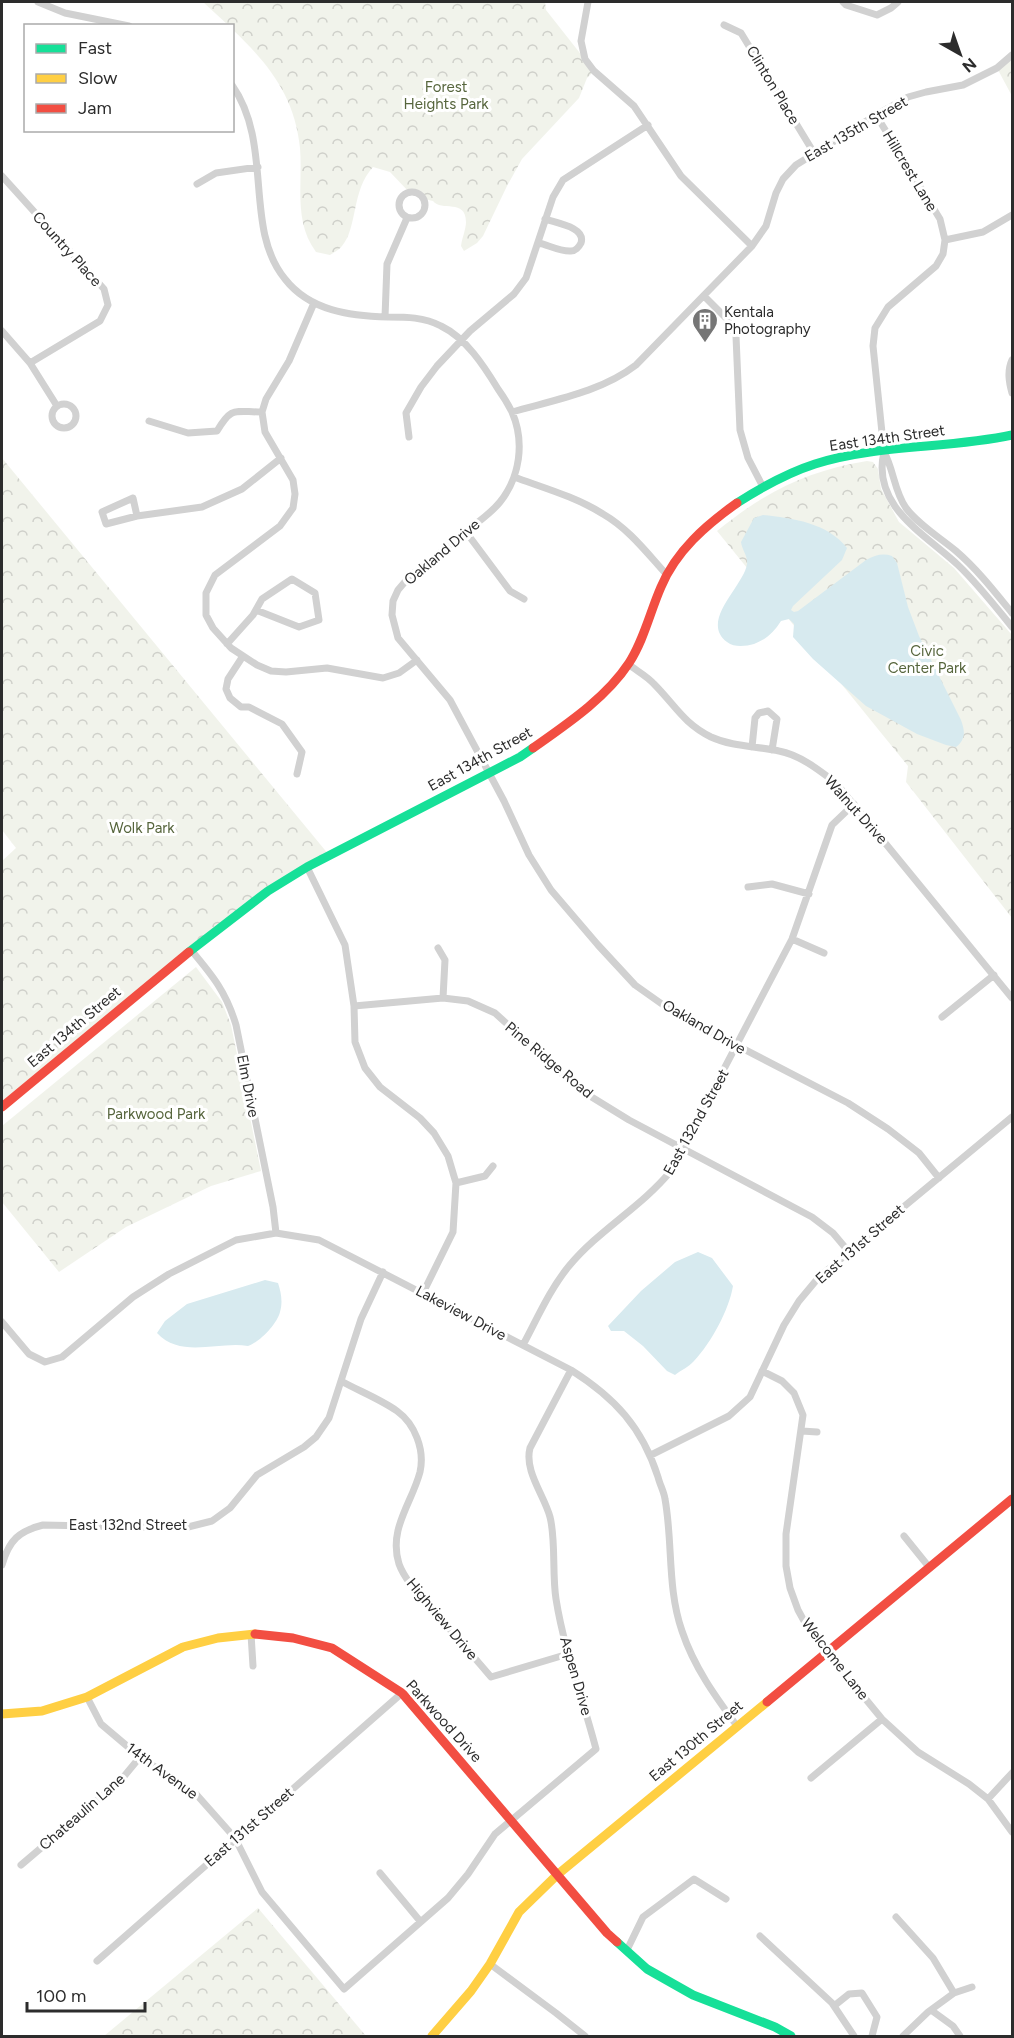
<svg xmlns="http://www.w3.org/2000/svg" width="1014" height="2038" font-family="Figtree,sans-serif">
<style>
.forest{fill:url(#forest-crowns)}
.water{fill:#d7eaef}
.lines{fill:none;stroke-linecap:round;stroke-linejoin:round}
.street{stroke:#d1d1d1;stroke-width:7}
.fast{stroke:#16e098;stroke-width:9}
.slow{stroke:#ffcf43;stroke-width:9}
.jam{stroke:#f24e42;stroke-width:9}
.labels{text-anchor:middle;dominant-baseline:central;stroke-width:6;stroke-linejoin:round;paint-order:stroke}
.street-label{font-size:15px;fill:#2c2c2c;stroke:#fff}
.park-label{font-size:15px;fill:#56653c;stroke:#fff}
.poi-label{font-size:15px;fill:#2c2c2c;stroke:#fff;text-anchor:start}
</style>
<defs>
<pattern id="forest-crowns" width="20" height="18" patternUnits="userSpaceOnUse" patternTransform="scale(1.5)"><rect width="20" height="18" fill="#f1f3eb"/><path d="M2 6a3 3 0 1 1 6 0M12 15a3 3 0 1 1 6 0" fill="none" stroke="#cfd0ca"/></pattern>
</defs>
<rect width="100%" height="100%" fill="#fff"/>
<!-- forest -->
<path class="forest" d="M203 2H545L546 10 594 71 587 78 579 98 522 159 507 186 483 236 477 243 464 251 461 246C462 238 466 229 466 222 466 198 441 212 433 201 424 200 419 192 409 192L390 172 373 167C351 191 358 227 342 246 339 250 334 252 330 255L316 252C293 221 303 184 300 148 295 97 269 64 233 30L232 26 228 25Z
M1012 55V96L997 68Z
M2 458 329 855 268 891 2 1107V861L16 848 2 830Z
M867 461 873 462 878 469 881 489 899 522 954 568 1012 635V918L906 782 908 766 717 531C765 492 806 471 867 461Z
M196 967 222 1002 231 1025 261 1171 211 1186 126 1227 59 1272 2 1202V1126Z
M258 1908 366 2036H104Z"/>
<!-- water -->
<path class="water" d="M763 515C792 518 828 523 847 548L842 560 793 606 791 610 794 612 798 611 866 560C875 555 883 553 892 556L897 563 908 607 919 636 961 720C965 731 966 739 956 747L946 745 917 734 866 706 813 659 793 637 794 624 789 619 781 621C774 632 767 639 754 644 746 646 735 648 727 642 699 621 744 586 747 564 748 556 742 550 741 542L754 518Z
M698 1252 712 1258 733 1286C729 1310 711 1343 694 1361 689 1367 681 1370 675 1375L667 1371 643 1346 624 1331H611L608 1326 641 1291 675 1262Z
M265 1280 278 1283C281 1292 283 1302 280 1312 277 1324 260 1342 248 1346 218 1341 181 1359 157 1333L165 1321 187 1304Z"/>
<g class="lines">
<!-- street -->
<path class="street" d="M38 2 65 13 129 26
M588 2 581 41 585 59 594 71 634 106 681 176 752 246
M843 2 846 5 877 15 891 8 898 2
M724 25 741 33 814 153
M232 85C274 145 243 228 285 279 310 311 350 316 388 317 406 317 424 317 441 326 466 338 484 366 498 389 503 396 508 404 512 412 525 442 520 477 500 502 492 512 482 519 473 526 452 544 430 561 409 577L398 590 393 601 392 615 398 638 450 700 504 801 529 855 551 890 598 945 635 985 676 1014 848 1103 888 1129 919 1153 939 1178
M876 115 940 219 945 240 943 254 936 266 888 307 875 328 873 346 884 452C871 506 925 534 958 565 978 584 995 606 1012 627
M2 176 104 289 108 305 100 321 30 363
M197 184 216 173 258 167
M399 205a13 13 0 1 1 26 0a13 13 0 1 1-26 0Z
M945 240 983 232 1012 215
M539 243C548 245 561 252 571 251 575 251 579 247 581 243 586 227 556 223 545 219
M704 296 727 319 736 336 740 430 748 458 763 487
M314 303 289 361 266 399 262 412 265 432 293 480 295 494 293 508 280 526 215 575 206 593V615L213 628 231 648 257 665 271 671 286 672 327 668 383 678 399 673 417 660
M385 317 387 264 407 218
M2 331 30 363 57 406
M1012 360C1007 371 1009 382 1012 393
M52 416a12 12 0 1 1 24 0a12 12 0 1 1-24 0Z
M512 412C554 400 601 392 636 365L752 246 766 226 776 193 783 179 796 165 876 115 908 97 926 92 963 85 997 68 1012 55
M149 421 188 433 217 431C232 406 234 412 262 412
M409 437 406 413 421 387 437 366 470 331 514 294 526 278 553 197 563 180 648 125
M884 452C894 470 894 491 906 508 919 525 939 537 956 551 977 569 995 592 1012 613
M514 477C544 488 576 497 603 514 629 529 647 553 667 575
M137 516 133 498 102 512 106 524 137 516 202 507 242 489 281 458
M466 532 510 591 524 599
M227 644 253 615 262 599 292 579 315 593 319 620 299 627 256 610
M243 656 228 679 226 689 230 698 241 707H249L282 724 302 752 297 774
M628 664C637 671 647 676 654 684 675 705 683 723 711 737 733 747 757 746 779 751 800 755 819 770 836 783L1012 998
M752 747 755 718 759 713 768 711 777 719 772 750
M307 867 345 945 354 1006 355 1042 365 1068 380 1087 420 1118 434 1133 448 1156 456 1183 453 1232 423 1293
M748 887 772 884 809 894
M792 939 824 953
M438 948 445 960 443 998
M191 950C213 976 226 992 236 1025L273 1207 276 1233
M354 1006 443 998 468 1001 495 1013 561 1073 590 1096 629 1120 812 1217 833 1233 849 1252
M942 1017 994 975
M456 1183 485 1176 493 1166
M2 1322 29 1354 45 1362 62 1357 133 1297 169 1274 236 1240 276 1233 319 1240 571 1370C615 1398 642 1427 658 1477 660 1485 664 1492 665 1499 673 1543 667 1588 682 1631 694 1667 715 1696 737 1726
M523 1345C537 1319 550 1289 569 1266 599 1230 641 1207 670 1172L792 939 832 825 854 804
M762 1371 782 1381 794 1393 803 1415 786 1534V1566L790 1588 798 1610 809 1630 882 1719 918 1752 969 1784 988 1799 1012 1832
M341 1381C359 1391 380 1399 397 1411 415 1424 425 1450 420 1472 412 1503 388 1529 399 1564 406 1583 424 1599 437 1615 455 1635 473 1656 491 1677L568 1654
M802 1431 817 1432
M651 1455 729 1416 750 1397 784 1325 799 1301 819 1277 1012 1117
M904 1536 929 1567
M2 1565C9 1540 19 1531 43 1525L184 1528 212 1521 230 1508 257 1475 304 1447 316 1437 329 1418 361 1319 383 1272
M251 1634 253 1666
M87 1697 101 1724 140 1757 196 1794 235 1838 262 1892 344 1989 448 1898 468 1874 495 1834 596 1749C583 1699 564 1650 556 1599 552 1574 556 1540 550 1517 544 1495 524 1471 530 1448L571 1370
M811 1778 882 1719
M988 1799 1012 1773
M21 1865 121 1780 140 1757
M380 1873 420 1921
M896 1917 933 1958 954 1993
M760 1936 832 2003 854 2036
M627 1950 643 1917 694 1879 726 1899
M97 1961 402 1693
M490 1964 556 2013 585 2036
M834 2006 849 1994 862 1993 877 2017 872 2036
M931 2010 953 2026 960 2036
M903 2036 928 2012 954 1993 972 1987"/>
<!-- fast -->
<path class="fast" d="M737 503C762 487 787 473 815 464 878 444 948 449 1012 435
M189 952 268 891 307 867 520 757 533 748
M617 1942 647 1969 693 1995 775 2027 791 2036"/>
<!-- slow -->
<path class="slow" d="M2 1714 42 1711 87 1697 183 1647 218 1638 255 1634
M432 2036 471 1991 490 1964 519 1912 557 1875 767 1702"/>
<!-- jam -->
<path class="jam" d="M533 748C567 724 606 698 629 663 644 640 650 612 661 587 676 551 706 525 737 503
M2 1107 189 952
M255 1634 293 1638 332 1648 402 1693 607 1933 617 1942
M767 1702 1012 1499"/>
</g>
<!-- icons -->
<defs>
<symbol id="building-pin" viewBox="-11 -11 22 30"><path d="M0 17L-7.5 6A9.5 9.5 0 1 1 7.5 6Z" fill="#767676" stroke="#fff"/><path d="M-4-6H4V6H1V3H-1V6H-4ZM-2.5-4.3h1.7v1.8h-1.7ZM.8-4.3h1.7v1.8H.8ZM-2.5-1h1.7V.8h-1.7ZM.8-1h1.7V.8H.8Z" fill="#fff"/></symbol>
</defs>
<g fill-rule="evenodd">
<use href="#building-pin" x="690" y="306" width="30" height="40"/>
</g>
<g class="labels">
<!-- street labels -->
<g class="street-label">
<text transform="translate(773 85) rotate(59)">Clinton Place</text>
<text transform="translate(856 129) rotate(-30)">East 135th Street</text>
<text transform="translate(910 171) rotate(59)">Hillcrest Lane</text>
<text transform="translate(67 249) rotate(48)">Country Place</text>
<text transform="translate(887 438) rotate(-8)">East 134th Street</text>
<text transform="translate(442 552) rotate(-40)">Oakland Drive</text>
<text transform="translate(480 759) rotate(-29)">East 134th Street</text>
<text transform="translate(856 810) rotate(48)">Walnut Drive</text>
<text transform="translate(74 1027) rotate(-40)">East 134th Street</text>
<text transform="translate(704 1027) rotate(30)">Oakland Drive</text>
<text transform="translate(549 1060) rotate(40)">Pine Ridge Road</text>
<text transform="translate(248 1086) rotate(79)">Elm Drive</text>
<text transform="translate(696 1122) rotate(-61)">East 132nd Street</text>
<text transform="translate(860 1244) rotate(-41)">East 131st Street</text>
<text transform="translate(461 1313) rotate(28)">Lakeview Drive</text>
<text x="128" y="1525">East 132nd Street</text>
<text transform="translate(442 1619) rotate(50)">Highview Drive</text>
<text transform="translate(835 1659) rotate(52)">Welcome Lane</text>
<text transform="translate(576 1676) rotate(74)">Aspen Drive</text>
<text transform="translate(444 1721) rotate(48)">Parkwood Drive</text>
<text transform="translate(696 1741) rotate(-40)">East 130th Street</text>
<text transform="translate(162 1771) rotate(36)">14th Avenue</text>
<text transform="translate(82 1812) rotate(-41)">Chateaulin Lane</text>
<text transform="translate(249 1827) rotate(-41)">East 131st Street</text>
</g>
<!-- park labels -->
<g class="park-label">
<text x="446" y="87">Forest<tspan x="446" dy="17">Heights Park</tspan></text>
<text x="927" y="651">Civic<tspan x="927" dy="17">Center Park</tspan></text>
<text x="142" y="828">Wolk Park</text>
<text x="156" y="1114">Parkwood Park</text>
</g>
<!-- poi labels -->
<g class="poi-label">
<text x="724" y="312">Kentala<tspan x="724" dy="17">Photography</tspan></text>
</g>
</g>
<!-- border -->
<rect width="1014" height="2038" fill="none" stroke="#2c2c2c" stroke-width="6"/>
<!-- legend -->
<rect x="24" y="24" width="210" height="108" fill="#ffffff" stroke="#ababab" stroke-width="1.5"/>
<rect x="36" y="44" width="30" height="9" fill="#16e098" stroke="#ababab" stroke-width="1.5"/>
<text x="78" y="54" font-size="18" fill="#2c2c2c">Fast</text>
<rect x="36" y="74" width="30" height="9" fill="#ffcf43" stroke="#ababab" stroke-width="1.5"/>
<text x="78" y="84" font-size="18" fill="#2c2c2c">Slow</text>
<rect x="36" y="104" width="30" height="9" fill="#f24e42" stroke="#ababab" stroke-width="1.5"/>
<text x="78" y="114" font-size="18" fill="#2c2c2c">Jam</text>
<!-- north arrow -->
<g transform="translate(960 54) rotate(140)" stroke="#ffffff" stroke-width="4.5" paint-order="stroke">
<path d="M0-4.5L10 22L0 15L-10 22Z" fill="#2c2c2c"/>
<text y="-9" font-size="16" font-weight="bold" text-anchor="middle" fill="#2c2c2c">N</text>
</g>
<!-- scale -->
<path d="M27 2002v9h118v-9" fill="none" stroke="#2c2c2c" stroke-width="3"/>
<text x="36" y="2002" font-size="18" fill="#2c2c2c" stroke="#ffffff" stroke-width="4.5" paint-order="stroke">100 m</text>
</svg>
